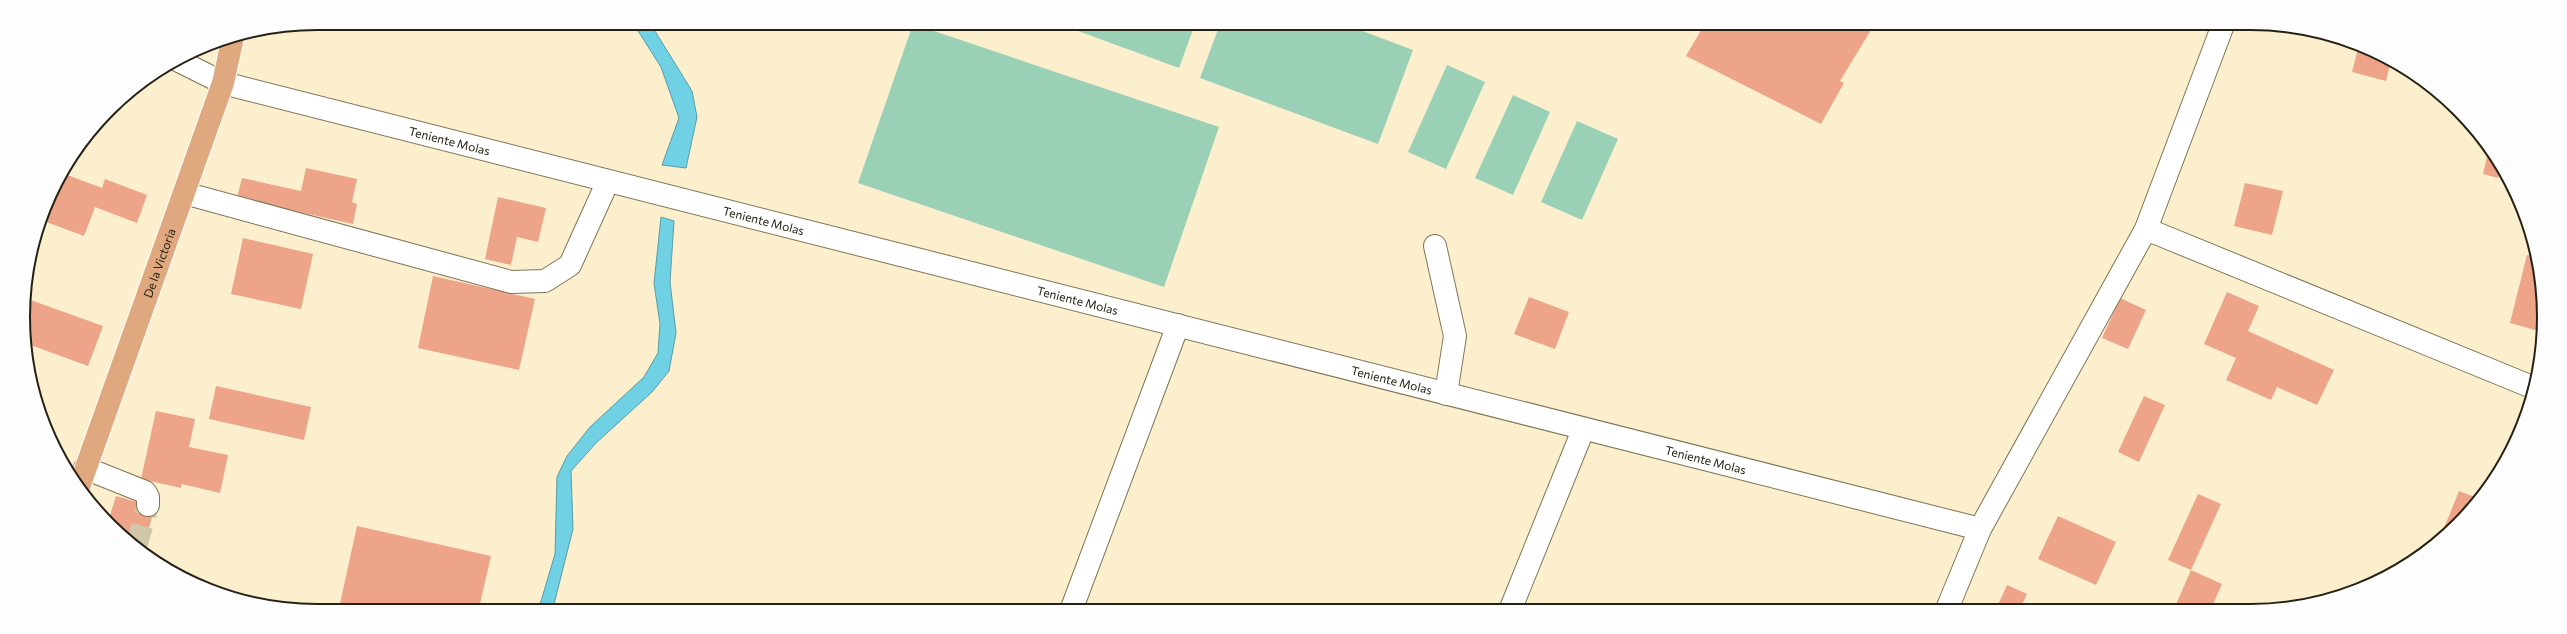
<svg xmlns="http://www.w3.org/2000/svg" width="2567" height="634" font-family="Commissioner,sans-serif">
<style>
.green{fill:#9ad0b6}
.water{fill:#71d1e4;stroke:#5a9ca6}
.building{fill:#eda489}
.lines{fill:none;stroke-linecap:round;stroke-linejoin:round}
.minor-tunnel{stroke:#d1c6a8;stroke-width:22;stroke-dasharray:22 11;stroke-linecap:butt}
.minor-casing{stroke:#7f7455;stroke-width:24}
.major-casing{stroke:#fff;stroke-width:24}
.minor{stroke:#fff;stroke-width:22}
.major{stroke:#dfa87f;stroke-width:22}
.labels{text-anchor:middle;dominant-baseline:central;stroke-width:4;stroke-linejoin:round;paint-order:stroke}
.street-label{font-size:12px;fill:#262115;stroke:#fdfdfd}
.rim{fill:none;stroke:#262115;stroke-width:2}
</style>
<rect width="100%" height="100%" fill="#fcefcd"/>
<!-- green -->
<path class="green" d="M913 24 1219 127 1164 287 858 183Z
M1059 24H1195L1179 68Z
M1220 24H1344L1413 50 1378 144 1200 78Z
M1447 65 1485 82 1446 169 1408 152Z
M1513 95 1550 112 1513 195 1475 178Z
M1577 121 1618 139 1582 220 1541 202Z"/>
<!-- water -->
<path class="water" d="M633 23H650L692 91 697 117 686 168 662 165 679 118 661 67Z
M661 217 674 221 670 282 676 333 669 371 652 392 596 443 571 471 573 529 553 608H539L555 554 557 477 567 456 590 427 644 377 658 353 660 324 654 283Z"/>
<!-- building -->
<path class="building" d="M1704 25H1874L1840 81 1844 83 1821 124 1686 56Z
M2359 45 2391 60 2386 81 2352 72Z
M2487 157 2497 159 2501 167 2498 178 2483 174Z
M306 168 357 179 352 202 357 204 353 224 237 198 242 178 301 191Z
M62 173 102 188 105 179 147 195 137 223 95 207 84 236 41 220 53 187Z
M2245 183 2283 191 2272 235 2234 226Z
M498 197 546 208 538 242 517 237 511 265 485 259Z
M243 238 313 254 301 309 231 294Z
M2527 255 2537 257 2543 298 2542 332 2510 323Z
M433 276 535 299 519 370 418 348Z
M2227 292 2259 306 2248 331 2334 370 2317 405 2277 387 2271 400 2226 380 2236 358 2204 344Z
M1529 297 1569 312 1555 349 1514 334Z
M25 298 103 326 88 366 25 343Z
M2120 298 2146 310 2128 349 2102 338Z
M216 386 311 407 304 440 209 419Z
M2144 396 2165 405 2139 462 2118 452Z
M156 411 195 419 189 447 228 455 220 493 182 484 181 488 141 479Z
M2459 491 2477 498 2458 525 2440 538Z
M2198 494 2221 504 2191 570 2168 560Z
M116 496 155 507 142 552 123 538 108 522Z
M2058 516 2116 542 2096 585 2038 559Z
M357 526 491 556 479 608H339Z
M2191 570 2222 584 2211 609H2174Z
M2007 585 2027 594 2020 609H1996Z"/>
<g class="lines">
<!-- minor-tunnel -->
<path class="minor-tunnel" d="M136 547 148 505"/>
<defs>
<g id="minor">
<path id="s1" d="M179 61 223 83 1980 529"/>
<path d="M184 193 511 282 545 281 570 265 608 181"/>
<path d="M2146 229 2532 387"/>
<path d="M1435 246 1455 336 1446 394"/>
<path d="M85 468 145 492 148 497V505"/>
<path d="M1072 608 1178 325"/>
<path d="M1511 608 1583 430"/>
<path d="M1947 609 1980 529 2146 229 2223 25"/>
</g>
<g id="major">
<path id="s2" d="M79 487 223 83 233 37"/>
</g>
</defs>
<!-- minor casing -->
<use href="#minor" class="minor-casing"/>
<!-- major casing -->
<use href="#major" class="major-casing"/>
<!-- minor -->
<use href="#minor" class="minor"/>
<!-- major -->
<use href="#major" class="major"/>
</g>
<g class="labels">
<!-- street labels -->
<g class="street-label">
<text stroke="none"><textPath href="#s1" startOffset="283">Teniente Molas</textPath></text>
<text stroke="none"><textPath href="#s1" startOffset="607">Teniente Molas</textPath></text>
<text stroke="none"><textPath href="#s2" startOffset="238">De la Victoria</textPath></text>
<text stroke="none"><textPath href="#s1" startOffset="931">Teniente Molas</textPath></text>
<text stroke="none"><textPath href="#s1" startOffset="1255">Teniente Molas</textPath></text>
<text stroke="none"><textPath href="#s1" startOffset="1579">Teniente Molas</textPath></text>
</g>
</g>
<!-- crop -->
<path d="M0 0H2567V634H0ZM317 30H2250A287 287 0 0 1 2537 317V317A287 287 0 0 1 2250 604H317A287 287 0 0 1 30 317V317A287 287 0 0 1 317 30Z" fill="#fdfdfd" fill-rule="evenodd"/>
<path class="rim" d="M317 30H2250A287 287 0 0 1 2537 317V317A287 287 0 0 1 2250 604H317A287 287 0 0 1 30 317V317A287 287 0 0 1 317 30Z"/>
</svg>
